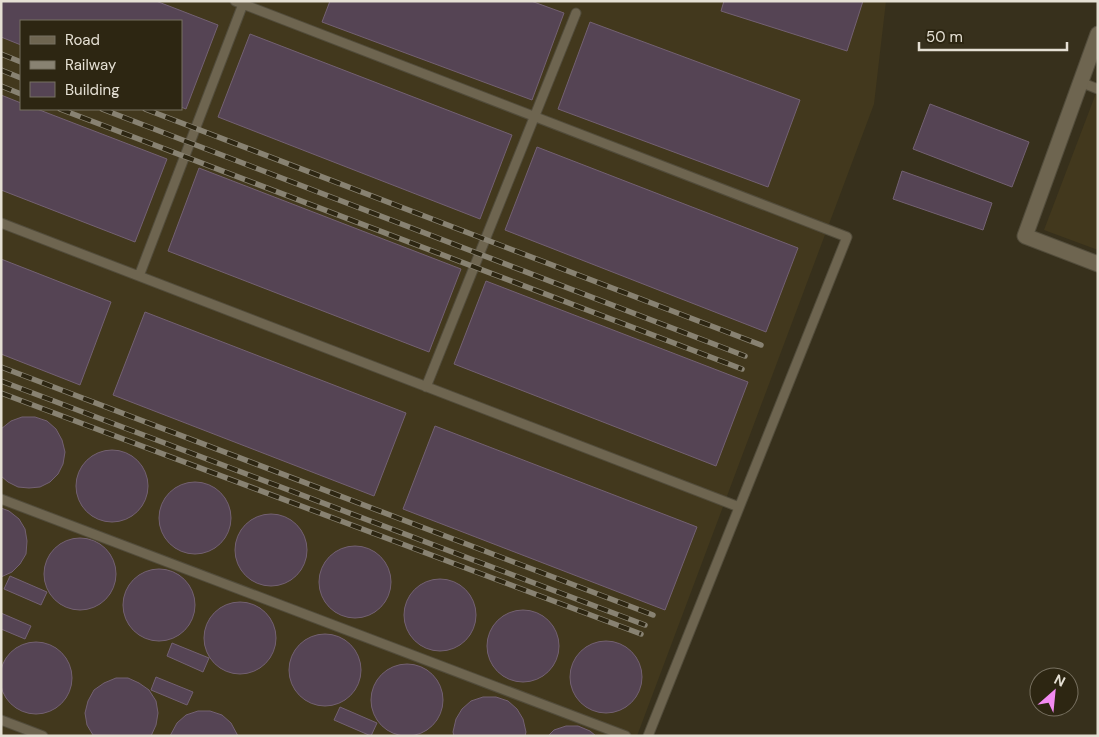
<svg xmlns="http://www.w3.org/2000/svg" width="1099" height="737" font-family="'DM Sans',sans-serif">
<style>
.built{fill:#42381d;fill-rule:evenodd}
.building{fill:#554454;stroke:#736172}
.lines{fill:none;stroke-linecap:round;stroke-linejoin:round}
.lane-casing{stroke:#524c3b;stroke-width:11}
.street-casing{stroke:#524c3b;stroke-width:17}
.lane{stroke:#6e6550;stroke-width:9}
.street{stroke:#6e6550;stroke-width:15}
.rail-casing{stroke:#888272;stroke-width:5.5}
.rail{stroke:#2d2612;stroke-width:4;stroke-dasharray:11;stroke-linecap:butt}
</style>
<rect width="100%" height="100%" fill="#37301c"/>
<!-- built -->
<path class="built" d="M1 1H886L874 104 637 736H1ZM21 21H181V109H21Z
M1098 88V250L1044 230Z"/>
<!-- building -->
<path class="building" d="M1 1H156L218 25 186 109 181 107V21H21V45L1 37Z
M330 1H531L564 13 532 100 322 22Z
M724 1H863L847 51 721 11Z
M590 22 800 100 768 187 558 109Z
M250 34 512 135 480 219 218 117Z
M1 95 21 103V109H37L167 159 135 242 1 190Z
M930 104 1029 142 1012 187 913 149Z
M537 147 798 248 766 332 505 230Z
M199 168 461 269 429 352 168 251Z
M902 171 992 203 983 230 893 199Z
M1 259 111 302 80 385 1 354Z
M486 281 748 382 716 466 454 364Z
M145 312 406 413 374 496 113 395Z
M22 417H35L47 421 56 429 62 440 65 452 63 464 58 474 50 482 40 487 29 488 18 487 8 482 1 476V429L11 421Z
M435 426 697 527 665 610 403 509Z
M76 486a36 36 0 1 1 72 0a36 36 0 1 1-72 0Z
M159 518a36 36 0 1 1 72 0a36 36 0 1 1-72 0Z
M1 508 9 511 19 519 25 529 27 541 26 554 20 564 12 572 1 577Z
M235 550a36 36 0 1 1 72 0a36 36 0 1 1-72 0Z
M44 574a36 36 0 1 1 72 0a36 36 0 1 1-72 0Z
M319 582a36 36 0 1 1 72 0a36 36 0 1 1-72 0Z
M123 605a36 36 0 1 1 72 0a36 36 0 1 1-72 0Z
M10 576 47 592 41 605 4 589Z
M404 615a36 36 0 1 1 72 0a36 36 0 1 1-72 0Z
M204 638a36 36 0 1 1 72 0a36 36 0 1 1-72 0Z
M487 646a36 36 0 1 1 72 0a36 36 0 1 1-72 0Z
M1 613 31 626 25 639 1 629Z
M289 670a36 36 0 1 1 72 0a36 36 0 1 1-72 0Z
M570 677a36 36 0 1 1 72 0a36 36 0 1 1-72 0Z
M0 678a36 36 0 1 1 72 0a36 36 0 1 1-72 0Z
M172 643 209 658 203 672 167 656Z
M371 700a36 36 0 1 1 72 0a36 36 0 1 1-72 0Z
M156 677 193 692 187 705 151 690Z
M116 678H128L139 683 149 690 156 701 158 713 156 725 151 736 93 735 87 725 85 713 88 701 94 690 104 683Z
M483 697H496L508 701 517 709 523 719 526 732 525 736H454L453 732 456 719 462 709 471 701Z
M340 707 377 723 371 736 334 720Z
M198 711H210L222 715 231 723 238 736H170L177 723 186 715Z
M566 726H578L590 731 596 736H548L554 730Z"/>
<g class="lines">
<defs>
<path id="lane" d="M235 1 847 237 648 736
M1080 82 1098 89
M1 223 739 507
M139 276 243 4
M426 387 576 13
M1 499 626 736
M1 720 43 736"/>
<path id="street" d="M1098 34 1025 236 1098 264"/>
</defs>
<!-- lane casing -->
<use href="#lane" class="lane-casing"/>
<!-- street casing -->
<use href="#street" class="street-casing"/>
<!-- lane -->
<use href="#lane" class="lane"/>
<!-- street -->
<use href="#street" class="street"/>
<defs>
<path id="rail" d="M1 54 21 62
M1 70 21 78
M1 86 21 94
M60 109 742 369
M102 109 745 356
M145 109 761 345
M1 367 653 615
M1 381 645 625
M1 393 641 634"/>
</defs>
<!-- rail casing -->
<use href="#rail" class="rail-casing"/>
<!-- rail -->
<use href="#rail" class="rail"/>
</g>
<!-- border -->
<rect width="1099" height="737" fill="none" stroke="#e5e0d4" stroke-width="5"/>
<!-- legend -->
<rect x="20" y="20" width="162" height="90" fill="#2d2612" stroke="#777060"/>
<rect x="30" y="36" width="25" height="8" fill="#6e6550" stroke="#777060"/>
<text x="65" y="45" font-size="15" fill="#e5e0d4">Road</text>
<rect x="30" y="61" width="25" height="8" fill="#888272" stroke="#777060"/>
<text x="65" y="70" font-size="15" fill="#e5e0d4">Railway</text>
<rect x="30" y="82" width="25" height="15" fill="#554454" stroke="#777060"/>
<text x="65" y="95" font-size="15" fill="#e5e0d4">Building</text>
<!-- north arrow -->
<g transform="translate(1054 692) rotate(27)"><circle r="24" fill="#2d2612" stroke="#777060"/>
<path d="M0-4L9 19L0 12L-9 19Z" fill="#f38af2"/>
<text y="-8" font-size="14" font-weight="bold" text-anchor="middle" fill="#e5e0d4">N</text>
</g>
<!-- scale -->
<path d="M919 42v8h148v-8" fill="none" stroke="#e5e0d4" stroke-width="2.5"/>
<text x="926" y="42" font-size="15" fill="#e5e0d4" stroke="#2d2612" stroke-width="4" paint-order="stroke">50 m</text>
</svg>
